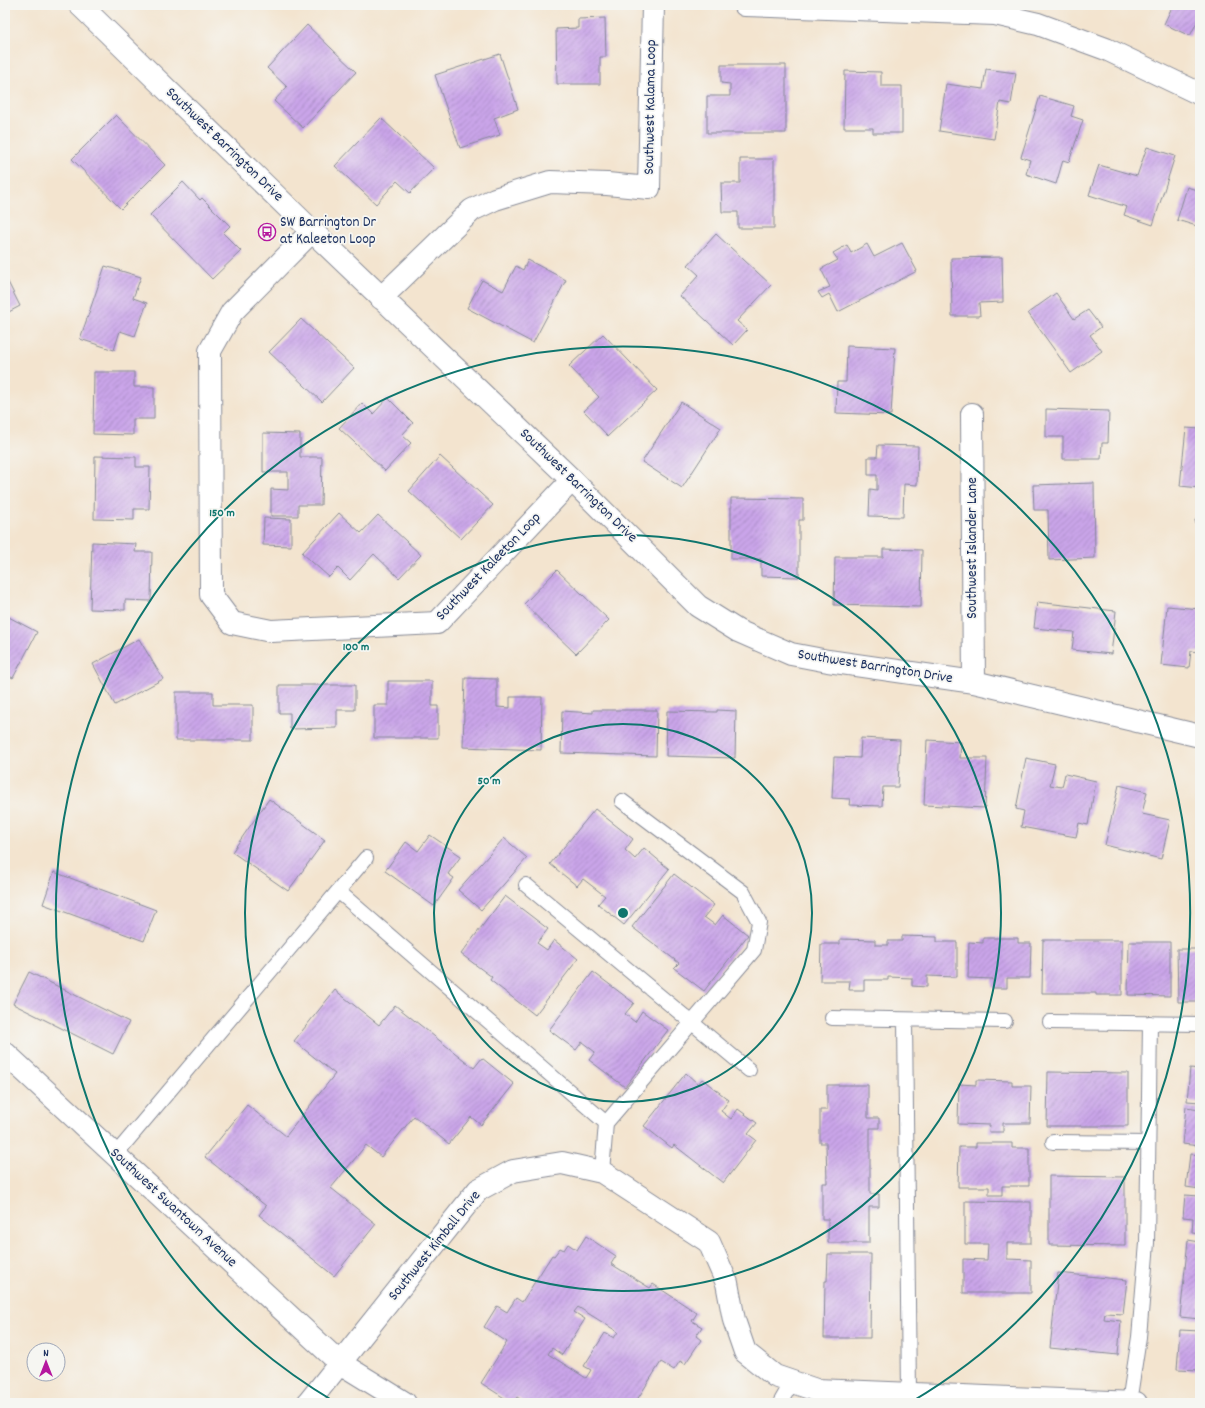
<svg xmlns="http://www.w3.org/2000/svg" width="1205" height="1408" font-family="Dekko,sans-serif">
<style>
.building{fill:url(#building-hatch);fill-rule:evenodd}
.lines{fill:none;stroke-linecap:round;stroke-linejoin:round}
.service-casing{stroke:#878a96;stroke-width:16}
.minor-casing{stroke:#878a96;stroke-width:24}
.tertiary-casing{stroke:#878a96;stroke-width:24}
.service{stroke:#fff;stroke-width:14}
.minor{stroke:#fff;stroke-width:22}
.tertiary{stroke:#fff;stroke-width:22}
.ring{fill:none;stroke:#0f766e;stroke-width:2}
.labels{text-anchor:middle;dominant-baseline:central;stroke-width:3.5;stroke-linejoin:round;paint-order:stroke}
.street-label{font-size:15px;fill:#1b2f5e;stroke:#f6f6f2}
.poi-label{font-size:15px;fill:#1b2f5e;stroke:#f6f6f2;text-anchor:start}
.centre{fill:#0f766e;stroke:#f6f6f2;stroke-width:2}
.ring-label{font-size:12px;text-anchor:middle;font-weight:bold;fill:#0f766e;stroke:#f6f6f2;stroke-width:3.5;stroke-linejoin:round;paint-order:stroke}
</style>
<defs>
<pattern id="building-hatch" width="6" height="6" patternUnits="userSpaceOnUse"><rect width="6" height="6" fill="#caa5e9"/><path d="M-1 1l2-2M0 6l6-6M5 7l2-2" fill="none" stroke="#a387c0"/></pattern>
</defs>
<rect width="100%" height="100%" fill="#f6f6f2"/>
<filter id="ink" filterUnits="userSpaceOnUse"><feTurbulence type="fractalNoise" baseFrequency=".025" numOctaves="2"/><feDisplacementMap in="SourceGraphic" scale="8" xChannelSelector="R" yChannelSelector="G"/><feConvolveMatrix kernelMatrix="1 2 1 2 8 2 1 2 1" color-interpolation-filters="sRGB"/></filter>
<filter id="wash" filterUnits="userSpaceOnUse"><feTurbulence type="fractalNoise" baseFrequency=".012" numOctaves="4" result="noise"/><feDisplacementMap in="SourceGraphic" scale="16" xChannelSelector="R" yChannelSelector="G"/><feGaussianBlur stdDeviation="0.9" result="paint"/><feColorMatrix in="noise" values="0 0 0 0 0 0 0 0 0 0 0 0 0 0 0 0 0 1.4 0 .05"/><feComposite in="paint" operator="in"/></filter>
<g filter="url(#wash)">
<rect width="100%" height="100%" fill="#f3e4cf"/>
<g id="blocks">
<!-- building -->
<path class="building" d="M1173 5H1200V16L1190 36 1164 24Z
M605 18 606 57H600V84H557L556 29 578 28V19Z
M307 25 356 72 303 128 274 101 287 87 267 68Z
M500 54 518 109 494 118 500 135 460 148 435 75Z
M721 65H786V133H707V96H730V84L721 83Z
M986 69 1016 73 1011 104 1000 102 994 139 939 131 946 84 983 89Z
M845 71 881 72V86H902V133H873V128H844Z
M1040 96 1074 106 1071 116 1083 120 1069 162 1063 160 1056 184 1026 174 1030 160 1021 157Z
M116 115 165 165 121 209 72 159Z
M381 118 434 168 410 193 397 181 376 204 335 166Z
M1147 147 1175 156 1153 225 1124 215 1127 207 1089 195 1099 165 1137 176Z
M740 159H774V228H738V212H722L721 183H740Z
M183 182 200 200 202 198 230 226 223 233 241 251 212 279 150 215Z
M1187 187 1200 191V227L1177 220Z
M716 234 771 285 737 321 747 330 733 345 680 296 699 275 688 265Z
M902 243 917 271 838 312 829 294 822 298 818 292 830 287 821 269 838 260 833 253 847 245 851 253 867 244 874 257Z
M1002 257 1003 302 979 303 980 316H952L951 258Z
M528 260 566 280 533 343 467 308 482 280 503 291 516 266 523 270Z
M105 266 141 277 133 298 147 303 135 336 120 331 114 350 80 339Z
M5 276 20 306 5 314Z
M1056 293 1074 319 1088 310 1101 327 1090 335 1102 351 1071 373 1028 313Z
M301 319 354 368 322 402 269 352Z
M603 334 657 390 608 436 584 411 599 397 569 366Z
M847 346 895 348 891 415 836 413 837 382H846Z
M94 372H134V387H154V419H133V435L93 434Z
M388 398 413 423 402 435 411 443 385 471 339 428 362 403 373 414Z
M681 402 721 428 682 488 642 462Z
M1046 409 1109 411 1108 443H1102L1101 459H1063V437H1046Z
M1186 428 1200 429V488L1180 486Z
M263 433 300 434V457H322L321 505H298V516H271V489L288 490V472H263Z
M878 445 918 446 917 485 904 484 903 517 869 516 870 489 877 490V475H868V457H877Z
M95 456 136 457V467H150L149 509H134V520L94 519Z
M440 456 493 505 461 539 409 491Z
M1094 483 1095 558 1049 560 1048 510H1034L1033 485Z
M731 498 803 499V520H799V577L761 576V559H731Z
M339 513 361 533 378 515 421 555 399 578 374 554 350 580 338 568 329 577 302 553Z
M264 518 291 519V546L263 545Z
M1200 519V540H1199L1195 520Z
M92 542 136 544 135 552H152L151 601 125 600V610L90 609Z
M883 549 922 550 921 607 834 605 835 557H883Z
M557 570 609 620 576 654 524 604Z
M1037 602 1116 611 1111 654 1072 650 1074 632 1034 628Z
M1167 606 1200 609V652L1191 651 1189 668 1161 665Z
M5 615 37 632 13 678 5 674Z
M139 639 163 679 115 705 93 664Z
M465 678 497 679V707L510 708V697H542L541 750 463 747Z
M388 681H432V706H438V738H374V705H388Z
M279 685H355V710H337V728L290 729V713H279Z
M176 692H213V705H253V740H176Z
M593 710H657L656 756 561 753 562 711 593 713Z
M717 710 736 711 735 758 666 756 667 711 717 712Z
M861 738 900 740 898 787H883L882 806 849 805 850 799 832 798 834 757 860 758Z
M927 740 961 742 960 758H987L985 808 924 805Z
M1026 758 1055 764 1050 785 1062 787 1065 774 1096 781 1088 825 1079 823 1076 837 1021 827 1024 811 1016 809Z
M1119 785 1147 792 1142 814 1170 820 1161 859 1105 845Z
M269 799 325 840 288 891 232 852Z
M595 809 633 839 625 850 635 859 644 848 669 869 624 925 598 904 605 896 583 879 577 886 550 864Z
M430 835 461 856 448 874 454 878 434 906 385 871 406 842 418 851Z
M504 838 527 858 481 910 458 890Z
M54 872 156 910 144 941 43 904Z
M674 874 714 905 704 917 715 925 723 915 748 935 704 991 674 968 679 963 632 927Z
M505 896 548 929 537 943 547 950 554 940 578 959 535 1015 490 980 492 977 461 954Z
M902 936 937 937V942H957V977L927 976V987L912 986V978L888 977V980H864V990H849L850 981H820L821 944H840V939L875 940V945H888V941H902Z
M983 938H1018V943H1031L1030 978H1007V988H993V979L968 978 969 942 983 943Z
M1043 940H1122V995H1096V993H1042Z
M1129 942H1170V996L1128 995Z
M1177 949H1200V1002H1178Z
M29 972 129 1022 113 1054 13 1004Z
M593 972 634 1003 625 1014 635 1022 642 1011 668 1030 625 1087 589 1060 595 1052 582 1042 576 1050 549 1030Z
M335 990 379 1025 395 1005 474 1068 482 1058 514 1084 481 1125 471 1117 449 1144 414 1116 381 1157 366 1145 331 1188 376 1224 334 1276 259 1215 266 1206 205 1157 247 1105 286 1136 335 1074 294 1041Z
M1190 1068 1200 1069V1102L1187 1101Z
M1048 1072 1128 1073V1126H1047Z
M686 1073 698 1084 702 1079 729 1100 721 1111 731 1119 738 1109 757 1123 748 1134 756 1140 723 1183 674 1145 672 1148 644 1126Z
M976 1080 1012 1081V1086H1031L1030 1123H1003V1132H989L990 1125 958 1124 959 1084 976 1085Z
M827 1085H868V1118H879V1128H870V1194H879V1207H869V1243H828V1219H822V1183H827L826 1143H820V1110H827Z
M1186 1107 1200 1109V1146L1182 1144Z
M976 1143H1012V1148H1029V1186H1002V1195H989V1187H958L959 1147H976Z
M1190 1154 1200 1155V1189L1186 1187Z
M1049 1176 1125 1177V1246L1049 1245Z
M1185 1195 1200 1196V1233L1192 1232 1193 1218 1183 1217Z
M965 1201 1031 1202V1243H1007V1259L1031 1260V1293H963V1259L987 1260 988 1244H965Z
M586 1236 616 1256 611 1264 650 1288 653 1284 697 1313 692 1321 702 1327 696 1336 701 1340 685 1364 680 1361 674 1370 661 1362 635 1403H526L517 1397 512 1403 481 1383 507 1342 484 1327 497 1306 507 1312 516 1298 522 1302 552 1255 554 1256 560 1248 564 1250 568 1244 577 1250ZM578 1307 618 1332 614 1338 605 1333 584 1366 591 1370 586 1378 548 1354 552 1348 562 1355 585 1319 574 1312Z
M1188 1240 1200 1242V1319L1180 1317Z
M828 1254H871L870 1338H824L825 1281H827Z
M1058 1273 1127 1280 1123 1314 1105 1313 1104 1319 1121 1321 1118 1355 1050 1348Z
M1180 1330 1200 1331V1370L1177 1369Z"/>
</g>
</g>
<g filter="url(#ink)">
<use href="#blocks" fill-opacity="0" stroke="#878a96" stroke-width="1"/>
<g class="lines">
<defs>
<path id="service" d="M526 885 749 1070
M338 891 606 1123
M832 1018 1005 1021
M905 1020 909 1394
M1050 1022 1200 1024
M1053 1142 1148 1143
M115 1155 366 858
M602 1172 606 1123 754 950 759 922 743 892 622 801
M780 1403 792 1382
M1129 1403 1139 1337 1147 1243 1150 1023"/>
<path id="minor" d="M745 5 995 14 1038 24 1106 49 1200 94
M312 231 232 312 210 351 211 595 232 623 271 631 437 623 572 480
M381 298 472 210 495 199 550 182 607 184 649 188 653 5
M972 414 974 682
M340 1363 478 1190 513 1171 562 1163 602 1172 709 1242 727 1283 734 1320 745 1352 775 1376 816 1390 1136 1403"/>
<path id="tertiary" d="M80 5 312 231 572 480 698 606 738 631 791 654 828 661 974 682 1200 736
M5 1053 340 1363 405 1403
M308 1403 340 1363"/>
</defs>
<!-- service casing -->
<use href="#service" class="service-casing"/>
<!-- minor casing -->
<use href="#minor" class="minor-casing"/>
<!-- tertiary casing -->
<use href="#tertiary" class="tertiary-casing"/>
<!-- service -->
<use href="#service" class="service"/>
<!-- minor -->
<use href="#minor" class="minor"/>
<!-- tertiary -->
<use href="#tertiary" class="tertiary"/>
</g>
</g>
<!-- distance rings -->
<g class="ring">
<circle cx="623" cy="913" r="189"/>
<circle cx="623" cy="913" r="378"/>
<path d="M335 1402A567 567 0 1 1 911 1402"/>
</g>
<!-- icons -->
<defs>
<symbol id="bus-ring" viewBox="-11 -11 22 22"><circle r="9.5" fill="#f6f6f2" stroke="#b5179e" stroke-width="1.5"/><path d="M-5-6H5V4H4V6H2V4H-2V6H-4V4H-5ZM-3.5-4V0h7V-4ZM-3.5 1.2v1.5H-2V1.2ZM2 1.2v1.5H3.5V1.2Z" fill="#b5179e"/></symbol>
</defs>
<g fill-rule="evenodd">
<use href="#bus-ring" x="257" y="222" width="20" height="20"/>
</g>
<g class="labels">
<!-- street labels -->
<g class="street-label">
<text transform="translate(651 107) rotate(-89)">Southwest Kalama Loop</text>
<text transform="translate(224 145) rotate(44)">Southwest Barrington Drive</text>
<text transform="translate(578 486) rotate(44)">Southwest Barrington Drive</text>
<text transform="translate(973 548) rotate(-90)">Southwest Islander Lane</text>
<text transform="translate(489 567) rotate(-46)">Southwest Kaleeton Loop</text>
<text transform="translate(875 667) rotate(9)">Southwest Barrington Drive</text>
<text transform="translate(173 1208) rotate(43)">Southwest Swantown Avenue</text>
<text transform="translate(435 1246) rotate(-51)">Southwest Kimball Drive</text>
</g>
<!-- poi labels -->
<g class="poi-label">
<text x="280" y="223">SW Barrington Dr<tspan x="280" dy="17">at Kaleeton Loop</tspan></text>
</g>
</g>
<circle cx="623" cy="913" r="6" class="centre"/>
<g class="ring-label">
<text x="222" y="516">150 m</text>
<text x="356" y="650">100 m</text>
<text x="489" y="784">50 m</text>
</g>
<!-- margin -->
<rect width="1205" height="1408" fill="none" stroke="#f6f6f2" stroke-width="20"/>
<!-- north arrow -->
<g transform="translate(46 1362)"><circle r="19" fill="#f6f6f2" stroke="#9ea6b7"/>
<path d="M0-3L7 15L0 10L-7 15Z" fill="#b5179e"/>
<text y="-6" font-size="11" font-weight="bold" text-anchor="middle" fill="#1b2f5e">N</text>
</g>
</svg>
